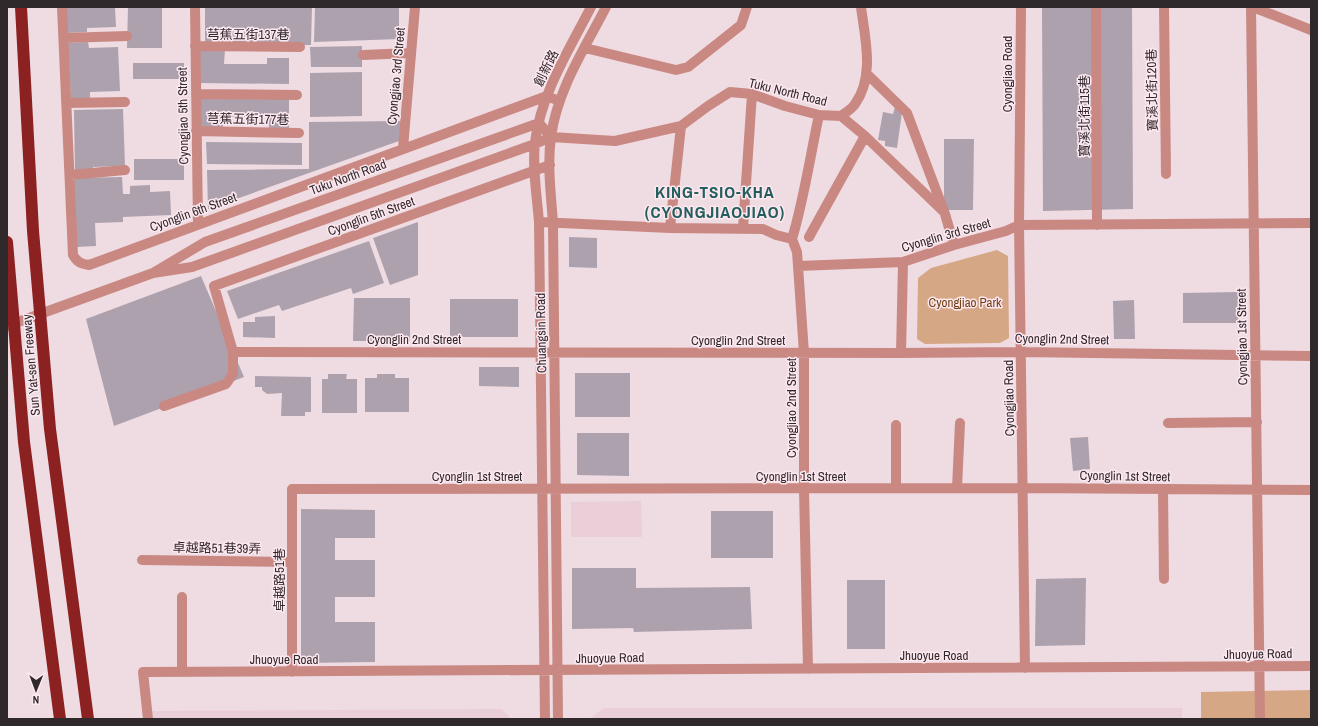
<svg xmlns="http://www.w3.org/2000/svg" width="1318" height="726" font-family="'Archivo Narrow','Noto Sans TC',sans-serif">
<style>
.built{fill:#eaced8}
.green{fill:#d5a785}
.building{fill:#ada1ae}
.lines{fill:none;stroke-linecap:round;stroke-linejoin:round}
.minor{stroke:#c98982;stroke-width:10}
.highway{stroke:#8c2121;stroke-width:12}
.labels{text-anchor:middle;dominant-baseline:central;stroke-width:3;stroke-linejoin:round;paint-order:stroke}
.street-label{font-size:13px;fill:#30292c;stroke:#fde8f0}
.park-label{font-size:13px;fill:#6f3d12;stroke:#fde8f0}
.district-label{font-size:17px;font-weight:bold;letter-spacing:1px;fill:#235e5e;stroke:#fde8f0}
</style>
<rect width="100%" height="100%" fill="#efdbe2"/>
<!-- built -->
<path class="built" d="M641 501 642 537H571V502Z
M604 708H1182V719H589Z
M502 709 511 719H153L152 711Z"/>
<!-- green -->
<path class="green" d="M997 250 1008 256 1009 338 1000 343 925 344 917 339 918 278 931 268Z
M1311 690V719H1201V692Z"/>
<!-- building -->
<path class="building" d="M65 7H115L116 27 87 28V32L66 33Z
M128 7H162V48H127Z
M205 7H312L311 45H205Z
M315 7H399V39L314 42Z
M1042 7H1132L1133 209 1043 211Z
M88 42 89 48 118 47 120 91 90 92V99L71 100 68 43Z
M362 46V67H311L310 47Z
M200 49H225L224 64H267V58H289V84L199 83Z
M133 63H184V79H133Z
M362 72V116L310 117V73Z
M200 96 289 98V132H269V117H223V131H199Z
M895 107 902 112 897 148 885 146V141L878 140 883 112 893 114Z
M123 109 125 166 93 167V172L75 173 74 110Z
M401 121 399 141 208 209 207 170 309 169V122Z
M944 139H974L973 210H944Z
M206 142 302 143V165L207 164Z
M134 159H184V180H134Z
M122 177 123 194H130V186L150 185V192L170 191 171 215 123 217V222L95 223 96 246 76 247 74 178Z
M418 222V275L390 285 373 238Z
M569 237 597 238V268L569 267Z
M369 241 384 283 353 294 351 288 282 311 279 305 238 319 227 291Z
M201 276 244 377 114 426 86 319Z
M1238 292V323H1183V293Z
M354 298H410V341H353Z
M450 299H518V337H450Z
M1134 300 1135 339H1114L1113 301Z
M275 316V338L243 337V322H255V317Z
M479 367H519V387L479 386Z
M575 373H630V417H575Z
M328 374H347L346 379H357V413H322V379H328Z
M377 374H395V378H409V412H365V378H377Z
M255 376 311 377V412H305V416H281L282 393 267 394 262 390V387H255Z
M577 433H629V476L577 475Z
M1088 437 1090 469 1073 471 1070 438Z
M301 509 375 510V538H335V560H375V597H335V622H375V662L301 663Z
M711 511H773V558H711Z
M572 568H636V588L750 587 752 629 634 632 633 628 572 629Z
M1086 578 1085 645 1035 646 1036 579Z
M847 580H885V649H847Z"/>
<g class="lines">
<!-- minor -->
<path class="minor" d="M62 7 73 255C77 262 81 264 89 265L547 96 559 101
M195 7 198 224
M1021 7 1019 225 1025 668
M1096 7 1097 225
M1164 7 1166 174
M1251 7 1260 719
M1253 7 1311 30
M64 38 127 36
M195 46 300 47
M585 48 676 70 688 67 741 25 747 7
M363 55 411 53
M866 73 907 113 945 214 954 245
M196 94 297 95
M67 103 125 102
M841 116 865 136 943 211
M196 131 299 133
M403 148 415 7
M550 165 214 286 233 352 901 353 1021 352 1311 356
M70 175 125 170
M539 222 670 228 763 229 776 235 792 239 797 252 798 266 903 262 954 245 1006 231 1019 225 1311 223
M670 228 681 126
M743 228 752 94
M809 237 865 136
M792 239C804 199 810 157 819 115
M798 266 804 353V489L808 669
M153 273 192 267 535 144 551 137 615 141 681 126 708 106 730 92 752 94 785 106 819 115 841 116C845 113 852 109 855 104 875 76 865 38 861 7
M7 326 153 273 205 242 539 123 551 137
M901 353 903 262
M164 406 226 384 233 374V352
M1168 423 1257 422
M896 425V488
M957 488 960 423
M1163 490 1164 579
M142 560 292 562
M182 597V672
M292 672V489L1024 488 1311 490
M148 719 143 672 1311 666
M545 719 539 222C537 196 532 168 535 142 541 94 569 50 591 7
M558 719 553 223C551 194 547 165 551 137 557 90 585 48 606 7"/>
<!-- highway -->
<path class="highway" d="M21 7 33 231 50 429 88 719
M7 242 24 442 60 719"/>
</g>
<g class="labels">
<!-- street labels -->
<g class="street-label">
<text x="248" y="34">芎蕉五街137巷</text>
<text transform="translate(546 68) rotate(-64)">創新路</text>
<text transform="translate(1007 74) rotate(-90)">Cyongjiao Road</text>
<text transform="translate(396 76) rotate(-85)">Cyongjiao 3rd Street</text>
<text transform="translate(1152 90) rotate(-91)">寶溪北街120巷</text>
<text transform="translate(788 92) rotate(14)">Tuku North Road</text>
<text transform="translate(183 116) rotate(-91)">Cyongjiao 5th Street</text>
<text transform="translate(1084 116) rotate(-90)">寶溪北街115巷</text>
<text transform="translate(248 119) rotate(1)">芎蕉五街177巷</text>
<text transform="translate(348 177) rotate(-20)">Tuku North Road</text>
<text transform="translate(193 212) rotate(-20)">Cyonglin 6th Street</text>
<text transform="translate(371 216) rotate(-20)">Cyonglin 5th Street</text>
<text transform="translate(946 235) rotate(-16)">Cyonglin 3rd Street</text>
<text transform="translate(541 333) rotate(-91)">Chuangsin Road</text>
<text transform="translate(1242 337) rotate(-91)">Cyongjiao 1st Street</text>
<text x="414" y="339">Cyonglin 2nd Street</text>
<text transform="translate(1062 339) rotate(1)">Cyonglin 2nd Street</text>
<text x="738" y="340">Cyonglin 2nd Street</text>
<text transform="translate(31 365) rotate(-95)">Sun Yat-sen Freeway</text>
<text transform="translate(1009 398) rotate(-91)">Cyongjiao Road</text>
<text transform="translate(791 408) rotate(-90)">Cyongjiao 2nd Street</text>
<text x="477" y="476">Cyonglin 1st Street</text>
<text x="801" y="476">Cyonglin 1st Street</text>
<text transform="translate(1125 476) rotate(1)">Cyonglin 1st Street</text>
<text transform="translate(217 548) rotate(1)">卓越路51巷39弄</text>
<text transform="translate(279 580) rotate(-90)">卓越路51巷</text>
<text transform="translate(1258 654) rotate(-1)">Jhuoyue Road</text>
<text x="934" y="655">Jhuoyue Road</text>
<text transform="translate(610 658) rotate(-1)">Jhuoyue Road</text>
<text x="284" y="659">Jhuoyue Road</text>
</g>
<!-- park labels -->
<g class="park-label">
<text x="965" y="302">Cyongjiao Park</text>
</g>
<!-- district labels -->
<g class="district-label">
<text x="715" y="191">KING-TSIO-KHA<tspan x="715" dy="20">(CYONGJIAOJIAO)</tspan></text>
</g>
</g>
<!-- border -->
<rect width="1318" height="726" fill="none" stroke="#30292c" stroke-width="16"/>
<!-- north arrow -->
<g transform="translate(36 690) rotate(181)" stroke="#fde8f0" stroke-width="3" paint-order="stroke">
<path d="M0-3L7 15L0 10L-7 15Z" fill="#30292c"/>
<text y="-6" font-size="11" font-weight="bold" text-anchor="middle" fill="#30292c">N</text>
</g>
</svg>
